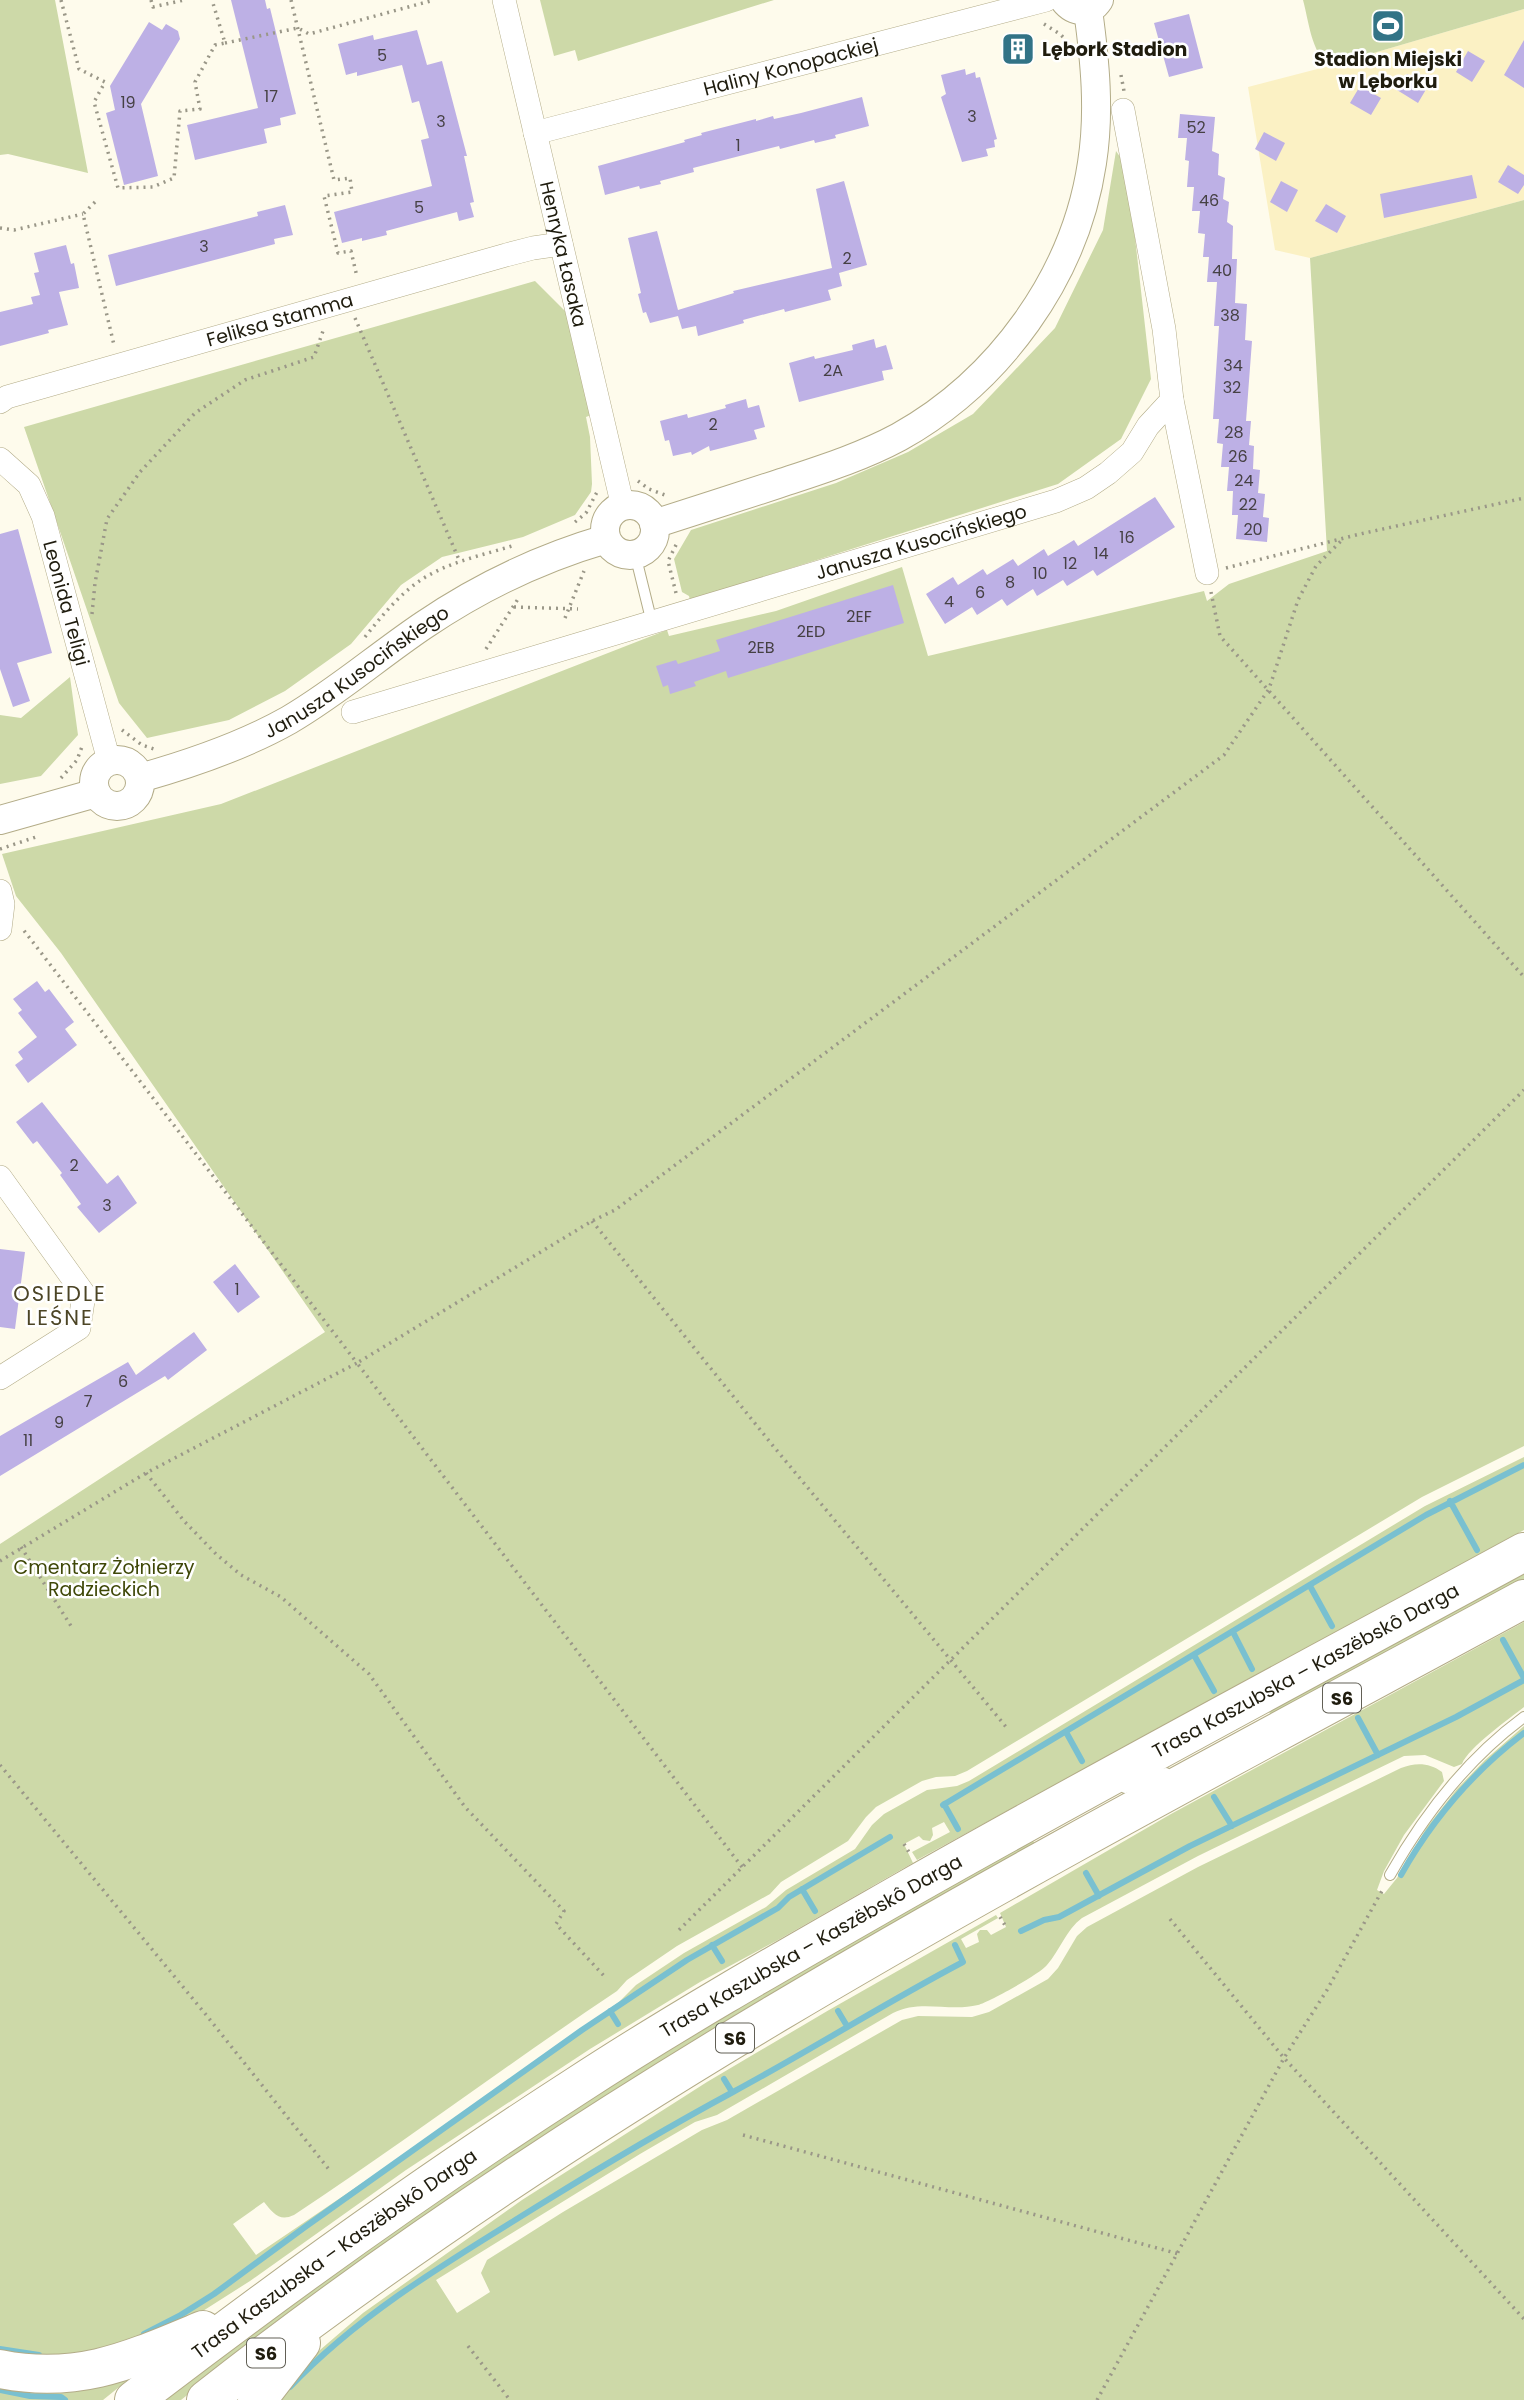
<svg xmlns="http://www.w3.org/2000/svg" width="1524" height="2400" font-family="Poppins,sans-serif">
<style>
.built{fill:#fbf1c4}
.green{fill:#cdd9a8}
.lines{fill:none;stroke-linecap:round;stroke-linejoin:round}
.stream{stroke:#79c0d0;stroke-width:6}
.building{fill:#bdb0e5}
.service-casing{stroke:#b3ac88;stroke-width:12}
.minor-casing{stroke:#b3ac88;stroke-width:24}
.tertiary-casing{stroke:#b3ac88;stroke-width:30}
.motorway-casing{stroke:#b3ac88;stroke-width:40}
.path{stroke:#9a9788;stroke-width:3.5;stroke-dasharray:2 5;stroke-linecap:butt}
.service{stroke:#fff;stroke-width:10}
.minor{stroke:#fff;stroke-width:23}
.tertiary{stroke:#fff;stroke-width:28}
.motorway{stroke:#fff;stroke-width:38}
.labels{text-anchor:middle;dominant-baseline:central;stroke-width:5;stroke-linejoin:round;paint-order:stroke}
.number-label{font-size:16px;fill:#464144}
.shield{fill:#fff;stroke:#626056;stroke-width:2}
.shield-label{font-size:18px;font-weight:bold;fill:#1f1c0e}
.poi-label{font-size:19px;font-weight:bold;fill:#1f1c0e;stroke:#fff;text-anchor:start}
.street-label{font-size:19px;fill:#1f1c0e;stroke:#fff}
.park-label{font-size:19px;fill:#3f4808;stroke:#fff}
.neighbourhood-label{font-size:21px;letter-spacing:2px;fill:#4c4525;stroke:#fff}
</style>
<rect width="100%" height="100%" fill="#fefbec"/>
<!-- built -->
<path class="built" d="M1524 9V200L1310 258 1275 250 1248 87 1329 66Z"/>
<!-- green -->
<path class="green" d="M0 0H55L88 173 8 154 0 155Z
M540 0H774L578 61 575 50 554 56Z
M1303 0H1524V9L1329 66C1311 51 1309 22 1303 0Z
M1116 151 1127 167 1151 379 1121 439 1058 484 690 600 689 596 682 592 674 559 691 530 836 483 908 452 973 414 1055 328 1103 230Z
M1524 200V1446L1422 1497 967 1771 955 1776 936 1777 922 1781 876 1807 866 1817 848 1841 781 1882 770 1894 677 1946 627 1980 617 1991C508 2064 403 2143 294 2215 279 2222 273 2213 264 2202L233 2224 256 2255 389 2165 619 2002 636 1985 684 1953 766 1907 786 1890 855 1849 872 1825 884 1814 927 1790 957 1786 969 1781 1425 1506 1524 1457V1530L917 1860 912 1852 950 1832 944 1822 932 1828 933 1835 930 1841 923 1840 919 1836 904 1844 913 1863 911 1864 778 1940 700 1982 590 2049 406 2170 250 2281 195 2316 92 2356 0 2354V1544L325 1332 61 953 16 896 2 854 221 804 667 630 669 636 776 611 902 567 928 656 1204 591 1207 601 1229 584 1327 551 1310 258Z
M535 281 570 316 591 415 586 417 590 437 592 484 591 492 575 515 523 537 442 557 401 585 351 644 285 691 229 720 147 738 119 703 24 427Z
M70 677 78 735 41 776 0 784V715L21 718Z
M1524 1569V1582L1273 1719 1267 1708Z
M1524 1622V1707C1509 1719 1468 1748 1462 1764L1454 1767 1425 1755 1404 1756 1198 1856 1082 1918C1066 1930 1060 1950 1047 1965 1040 1974 989 2002 978 2005 949 2012 920 1999 893 2013L717 2115 695 2122 640 2154 436 2280 457 2313 490 2292 481 2273 487 2260 563 2212 702 2130 727 2120 902 2020 918 2016 972 2017 989 2012 1048 1979 1058 1968 1077 1936 1087 1927 1198 1867 1401 1768C1416 1762 1430 1763 1442 1772L1444 1781 1404 1835 1384 1871 1377 1890 1384 1894 1397 1878 1427 1827 1457 1789 1485 1760 1524 1726V2400H274L313 2356 363 2313 522 2200 707 2082 829 2010 996 1915 998 1918 961 1939 966 1948 979 1942 977 1934 980 1930H987L991 1935 1006 1927 1000 1913 1171 1814Z
M1031 1837 1037 1848 231 2360 181 2400H158L343 2262 672 2044Z
M139 2371 103 2400H0V2382Z"/>
<g class="lines">
<!-- stream -->
<path class="stream" d="M1450 1501 1477 1550
M1310 1586 1332 1626
M1233 1632 1252 1669
M1503 1640 1524 1678
M1194 1655 1214 1691
M1358 1718 1378 1755
M1066 1732 1082 1761
M1214 1797 1232 1826
M944 1804 958 1829
M943 1805 1426 1515 1524 1465
M1086 1873 1099 1896
M1401 1875C1432 1820 1474 1771 1524 1733
M802 1889 815 1911
M1021 1931 1044 1920 1059 1917 1190 1846 1456 1717 1524 1680
M712 1945 722 1961
M610 2011 618 2024
M838 2011 847 2026
M724 2079 732 2092
M144 2334 179 2316 214 2294 305 2227 582 2030 687 1960 778 1908 789 1897 890 1837
M0 2349 39 2355
M290 2387C361 2312 454 2258 541 2204 604 2165 668 2127 733 2092 811 2050 885 2003 963 1962L955 1945
M0 2390 30 2396 61 2397 65 2400"/>
</g>
<!-- building -->
<path class="building" d="M231 0H265L267 9 270 8 296 114 280 118 281 125 264 129 267 143 195 160 187 125 258 108Z
M1189 14 1203 68 1169 77 1154 23Z
M149 22 162 30 166 24 178 31 180 39 141 104 158 176 124 185 106 113 115 110 110 86Z
M417 30 427 65 442 61 467 156H464L474 202 470 203 474 217 459 221 457 212 386 231 387 235 362 241V238L342 243 334 212 432 186 421 140 429 138 419 101 412 103 402 65 357 76V72L346 75 338 44 373 35 374 40Z
M1025 39 1027 55 1011 58 1008 43Z
M1524 40V88L1504 75Z
M1468 51 1485 61 1472 82 1456 72Z
M965 69 966 75 975 72 976 78 980 77 997 139 994 140 995 147 986 149 988 156 962 162 941 97 946 94 941 75Z
M1407 74 1428 86 1418 103 1397 90Z
M1360 86 1381 98 1371 115 1350 103Z
M862 97 869 126 835 135 836 138 815 143 814 140 780 149 779 146 693 168 694 172 660 181 661 184 640 189 639 186 605 195 598 166 685 142 684 140 702 135 701 133 756 119V121L773 116 774 119 801 113Z
M1180 114 1215 117 1212 151 1219 154 1218 175 1225 178 1223 199 1229 202 1227 222 1233 226 1232 259H1237L1235 303 1247 304 1245 340 1252 341 1246 421H1251L1249 445 1254 446 1253 469 1260 470 1258 493 1265 494 1263 517 1269 518 1267 542 1236 539 1238 515H1232L1233 491H1227L1229 467H1221L1223 444 1217 443 1219 419H1213L1219 326H1214L1217 282H1207L1209 257H1203L1205 234 1198 233 1200 211H1192L1194 187H1187L1189 161 1185 160 1187 138H1178Z
M1264 132 1285 143 1276 161 1255 149Z
M1508 165 1524 175V185L1518 194 1498 182Z
M1472 175 1477 198 1384 218 1380 194Z
M844 181 867 265 839 273 842 286 828 290 831 300 785 312 784 309 743 320 744 323 698 336 696 326 682 329 678 316 650 323 646 312 643 313 638 294 641 293 628 238 657 231 678 310 734 293 733 291 832 268 816 189Z
M1281 181 1298 190 1287 212 1270 202Z
M1326 204 1346 216 1337 233 1315 221Z
M285 205 293 235 274 239 275 244 116 286 108 255 258 216 257 212Z
M66 245 71 264 74 263 79 288 59 292 68 325 48 330 49 333 0 346V312L33 304 31 297 40 295 34 273 39 272 34 253Z
M874 339 876 348 886 345 893 369 882 371 884 380 799 402 789 363 814 356 815 359 853 350 852 345Z
M746 399 748 408 759 405 765 427 754 430 757 439 710 451 709 446 692 455 691 452 673 456 669 440 665 441 660 421 687 414 688 418 726 408 725 405Z
M1155 497 1175 527 1097 576 1093 570 1067 586 1063 580 1037 596 1033 589 1007 606 1002 599 977 615 972 607 945 624 926 594 953 577 958 585 983 569 987 575 1013 559 1018 566 1044 549 1048 556 1074 540 1078 546Z
M18 529 52 653 17 663 30 701 13 707 0 669V534Z
M893 585 904 623 728 678 726 671 694 682 696 686 670 694 668 685 663 687 656 666 676 660 678 664 720 651 716 640Z
M37 981 45 992 49 989 74 1022 65 1029 77 1045 28 1083 15 1065 23 1059 18 1052 37 1037 18 1013 22 1010 13 999Z
M42 1102 107 1184 118 1175 137 1203 99 1233 77 1207 81 1204 60 1175 62 1173 37 1141 33 1144 16 1122Z
M0 1249 25 1252 15 1329 0 1327Z
M235 1264 260 1297 238 1313 213 1282Z
M194 1332 207 1350 168 1380 165 1376 0 1476V1436L128 1362 136 1375Z"/>
<g class="lines">
<defs>
<path id="service" d="M635 554 652 623
M1125 1788 1166 1773
M1390 1875C1425 1813 1467 1759 1524 1717"/>
<g id="minor">
<path id="s1" d="M504 0 623 507"/>
<path id="s2" d="M535 133 1046 0"/>
<path d="M1172 400 1207 573"/>
<path id="s3" d="M0 402 7 397 506 255 533 248 561 244"/>
<path id="s4" d="M0 459 29 485 43 516 109 761"/>
<path id="s5" d="M353 712 1056 501 1086 488 1108 473 1132 452 1148 426 1172 400 1164 329 1123 110"/>
<path d="M0 891 3 904 0 929"/>
<path d="M0 1177 84 1294 79 1328 0 1378"/>
</g>
<g id="tertiary">
<path d="M1064 0C1074 13 1090 14 1099 0"/>
<circle cx="630" cy="530" r="25"/>
<path d="M654 524C694 511 735 498 775 485 817 471 860 458 899 437 999 381 1075 277 1092 163 1100 112 1095 61 1088 10"/>
<circle cx="117" cy="783" r="23"/>
<path id="s6" d="M140 778C190 764 243 746 289 720 337 692 378 656 424 625 480 587 541 558 606 539"/>
<path d="M0 820 96 793"/>
</g>
<g id="motorway">
<path d="M0 2369C79 2385 133 2359 203 2330"/>
<path id="s7" d="M134 2400C277 2290 423 2185 575 2087 682 2017 794 1954 906 1890 1110 1774 1318 1664 1524 1552"/>
<path d="M206 2400C611 2080 1072 1844 1524 1599"/>
<path d="M257 2400 301 2343"/>
</g>
</defs>
<!-- service casing -->
<use href="#service" class="service-casing"/>
<!-- minor casing -->
<use href="#minor" class="minor-casing"/>
<!-- tertiary casing -->
<use href="#tertiary" class="tertiary-casing"/>
<!-- motorway casing -->
<use href="#motorway" class="motorway-casing"/>
<!-- path -->
<path class="path" d="M61 0 79 69 105 82 94 102 118 188 153 187 174 178 180 111 200 109 195 82 215 45 225 43 212 0
M151 0 153 7 184 0
M291 0 334 180 350 178 352 192 324 196 338 253 351 251 357 277
M1044 24 1060 34 1068 42
M225 43 298 28 309 34 434 0
M1121 75 1124 91
M95 202 83 214 114 345
M0 228 14 230 83 214
M355 318 460 562
M638 481 649 489 665 495
M575 522 586 513 597 492
M1226 568 1360 534 1524 498
M1211 592 1220 636 1524 977
M676 593 668 561 678 541
M514 607 578 609
M92 614 95 583 107 519 140 472 195 413 245 380 314 357 324 328
M565 618 584 571
M365 637C381 617 397 597 418 582 446 562 484 555 515 545
M486 649 518 599
M122 730 142 745 154 749
M61 778 77 760 83 744
M0 849 36 837
M592 1221 774 1447 1007 1728
M146 1473 184 1521 216 1554 241 1575 281 1597 369 1674 465 1807 564 1911 556 1924 605 1977
M21 1547 71 1626
M0 1561 146 1473 357 1363 22 928
M0 1765 207 2016 331 2172
M904 1844 910 1854
M742 1867 357 1363 592 1221 615 1210 1224 755 1269 689 1298 600 1316 566 1343 539
M1000 1917 1006 1927
M1170 1919 1284 2058 1524 2319
M679 1930 1524 1090
M743 2135 1179 2254
M468 2346 510 2400
M1097 2400 1284 2058 1327 1990 1383 1889"/>
<!-- service -->
<use href="#service" class="service"/>
<!-- minor -->
<use href="#minor" class="minor"/>
<!-- tertiary -->
<use href="#tertiary" class="tertiary"/>
<!-- motorway -->
<use href="#motorway" class="motorway"/>
</g>
<!-- icons -->
<defs>
<symbol id="stadium-square" viewBox="-11 -11 22 22"><rect x="-9" y="-9" width="18" height="18" rx="4" fill="#327386" stroke="#fff"/><path d="M0-5a6.5 5 0 1 0 0 10a6.5 5 0 1 0 0-10ZM-3.5-1.8h7v3.6h-7Z" fill="#fff"/></symbol>
<symbol id="building-square" viewBox="-11 -11 22 22"><rect x="-9" y="-9" width="18" height="18" rx="4" fill="#327386" stroke="#fff"/><path d="M-4-6H4V6H1V3H-1V6H-4ZM-2.5-4.3h1.7v1.8h-1.7ZM.8-4.3h1.7v1.8H.8ZM-2.5-1h1.7V.8h-1.7ZM.8-1h1.7V.8H.8Z" fill="#fff"/></symbol>
</defs>
<g fill-rule="evenodd">
<use href="#stadium-square" x="1369" y="7" width="38" height="38"/>
<use href="#building-square" x="999" y="30" width="38" height="38"/>
</g>
<g class="labels">
<!-- number labels -->
<g class="number-label">
<text x="382" y="55">5</text>
<text x="271" y="96">17</text>
<text x="128" y="102">19</text>
<text x="972" y="116">3</text>
<text x="441" y="121">3</text>
<text x="1196" y="127">52</text>
<text x="738" y="145">1</text>
<text x="1209" y="200">46</text>
<text x="419" y="207">5</text>
<text x="204" y="246">3</text>
<text x="847" y="258">2</text>
<text x="1222" y="270">40</text>
<text x="1230" y="315">38</text>
<text x="1233" y="365">34</text>
<text x="833" y="370">2A</text>
<text x="1232" y="387">32</text>
<text x="713" y="424">2</text>
<text x="1234" y="432">28</text>
<text x="1238" y="456">26</text>
<text x="1244" y="480">24</text>
<text x="1248" y="504">22</text>
<text x="1253" y="529">20</text>
<text x="1127" y="537">16</text>
<text x="1101" y="553">14</text>
<text x="1070" y="563">12</text>
<text x="1040" y="573">10</text>
<text x="1010" y="582">8</text>
<text x="980" y="592">6</text>
<text x="949" y="601">4</text>
<text x="859" y="616">2EF</text>
<text x="811" y="631">2ED</text>
<text x="761" y="647">2EB</text>
<text x="74" y="1165">2</text>
<text x="107" y="1205">3</text>
<text x="237" y="1289">1</text>
<text x="123" y="1381">6</text>
<text x="88" y="1401">7</text>
<text x="59" y="1422">9</text>
<text x="28" y="1440">11</text>
</g>
<!-- shield labels -->
<g class="shield">
<rect x="1323" y="1683.5" width="38" height="29" rx="5"/>
<rect x="716" y="2023.5" width="38" height="29" rx="5"/>
<rect x="247" y="2338.5" width="38" height="29" rx="5"/>
</g>
<g class="shield-label">
<text x="1342" y="1698">S6</text>
<text x="735" y="2038">S6</text>
<text x="266" y="2353">S6</text>
</g>
<!-- poi labels -->
<g class="poi-label">
<text x="1042" y="49">Lębork Stadion</text>
<text x="1388" y="59" text-anchor="middle">Stadion Miejski<tspan x="1388" dy="22">w Lęborku</tspan></text>
</g>
<!-- street labels -->
<g class="street-label">
<text stroke="none"><textPath href="#s2" startOffset="264">Haliny Konopackiej</textPath></text>
<text stroke="none"><textPath href="#s1" startOffset="261">Henryka Łasaka</textPath></text>
<text stroke="none"><textPath href="#s3" startOffset="292">Feliksa Stamma</textPath></text>
<text stroke="none"><textPath href="#s5" startOffset="593">Janusza Kusocińskiego</textPath></text>
<text stroke="none"><textPath href="#s4" startOffset="163">Leonida Teligi</textPath></text>
<text stroke="none"><textPath href="#s6" startOffset="243">Janusza Kusocińskiego</textPath></text>
<text stroke="none"><textPath href="#s7" startOffset="1382">Trasa Kaszubska – Kaszëbskô Darga</textPath></text>
<text stroke="none"><textPath href="#s7" startOffset="816">Trasa Kaszubska – Kaszëbskô Darga</textPath></text>
<text stroke="none"><textPath href="#s7" startOffset="248">Trasa Kaszubska – Kaszëbskô Darga</textPath></text>
</g>
<!-- park labels -->
<g class="park-label">
<text x="104" y="1567">Cmentarz Żołnierzy<tspan x="104" dy="22">Radzieckich</tspan></text>
</g>
<!-- neighbourhood labels -->
<g class="neighbourhood-label">
<text x="60" y="1293">OSIEDLE<tspan x="60" dy="24">LEŚNE</tspan></text>
</g>
</g>
</svg>
